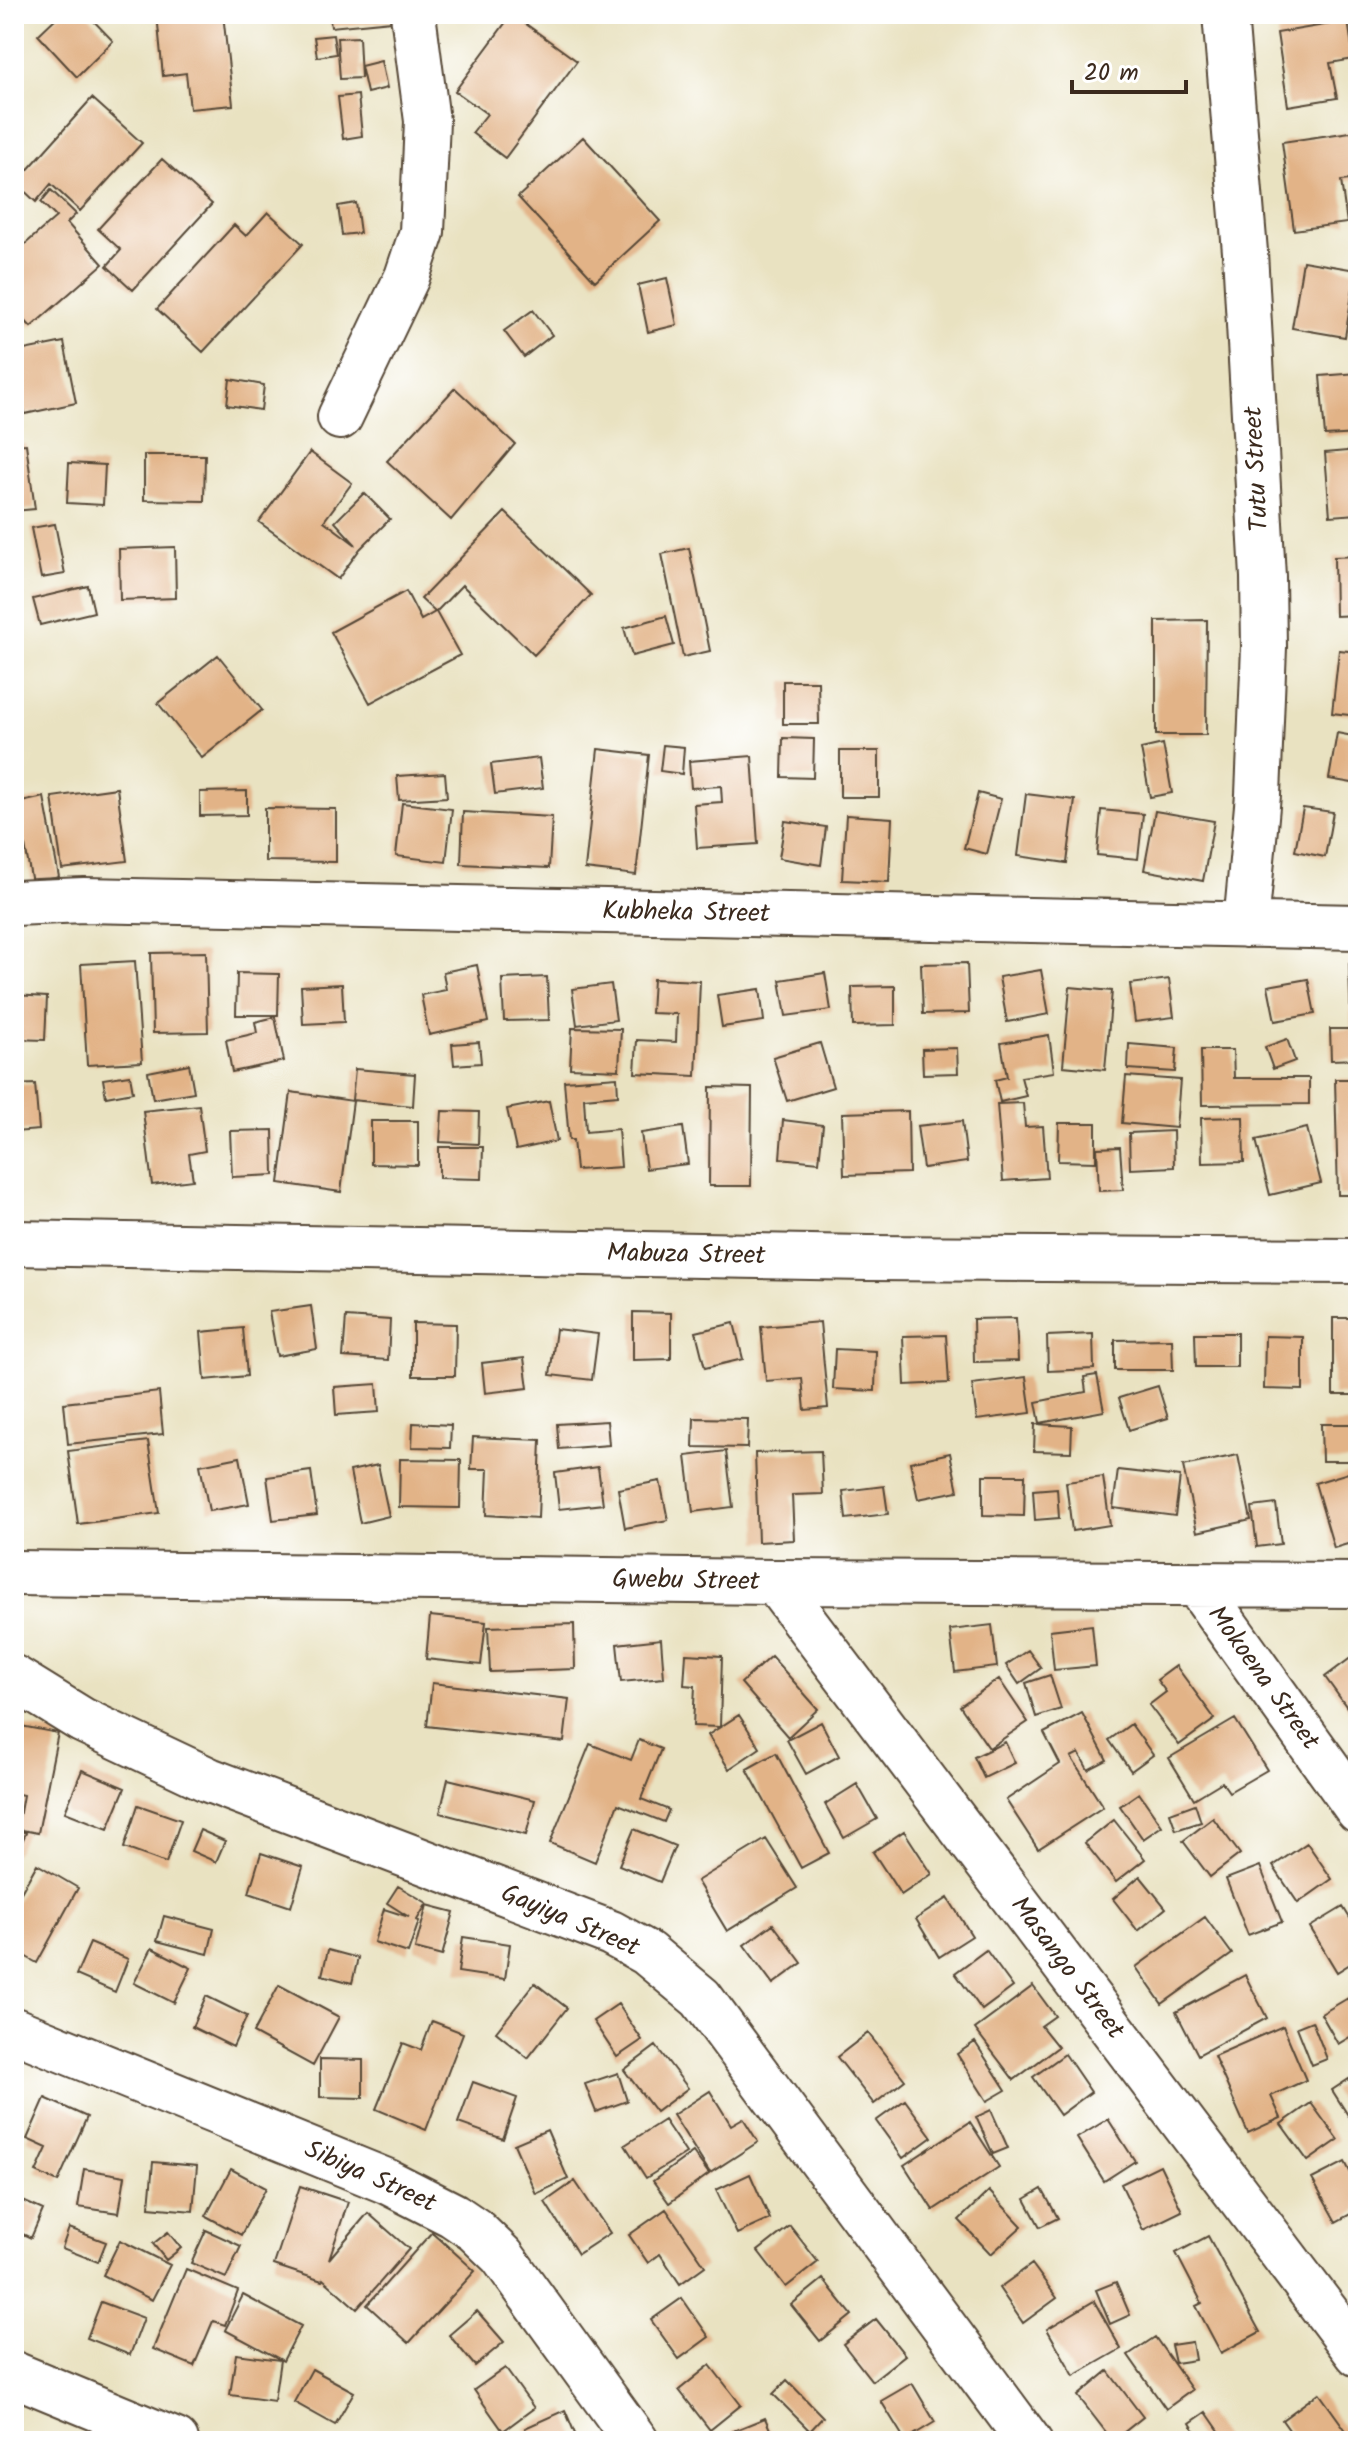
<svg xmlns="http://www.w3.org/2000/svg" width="1372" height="2455" font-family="Kalam,sans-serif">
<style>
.building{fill:#e2b387}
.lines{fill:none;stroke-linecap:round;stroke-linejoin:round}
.minor-casing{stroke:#554636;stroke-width:48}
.minor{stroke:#fff;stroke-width:44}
.labels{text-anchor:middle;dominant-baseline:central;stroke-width:7;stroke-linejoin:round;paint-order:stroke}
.street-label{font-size:26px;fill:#3b2a1e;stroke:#fff}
</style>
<rect width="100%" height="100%" fill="#fff"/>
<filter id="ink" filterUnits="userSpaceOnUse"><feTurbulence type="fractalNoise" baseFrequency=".0125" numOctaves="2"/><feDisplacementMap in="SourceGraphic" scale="16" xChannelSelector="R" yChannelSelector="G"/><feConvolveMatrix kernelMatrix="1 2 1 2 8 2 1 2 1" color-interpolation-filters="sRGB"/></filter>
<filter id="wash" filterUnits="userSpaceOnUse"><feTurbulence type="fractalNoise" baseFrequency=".006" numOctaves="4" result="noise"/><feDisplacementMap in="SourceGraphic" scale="32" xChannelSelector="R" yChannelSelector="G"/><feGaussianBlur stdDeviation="1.8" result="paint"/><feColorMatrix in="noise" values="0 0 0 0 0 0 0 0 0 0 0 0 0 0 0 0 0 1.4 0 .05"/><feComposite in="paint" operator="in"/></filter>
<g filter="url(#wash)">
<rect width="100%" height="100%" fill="#e9e2c1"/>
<g id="blocks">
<!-- building -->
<path class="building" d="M60 14H87L113 41 77 77 38 35Z
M157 14H223L233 105 190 109 186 73 163 76Z
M329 14H390L391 21 331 27Z
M512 14 577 61 505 158 472 133 487 114 455 91Z
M1348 21 1354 59 1330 63 1337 98 1288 106 1277 33Z
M333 35 336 54 317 57 314 37Z
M359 37 361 78 340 79 337 38Z
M381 61 387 88 367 93 361 66Z
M358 95 362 136 343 139 338 97Z
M92 98 142 143 80 211 51 184 36 202 16 183Z
M1357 131 1358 179 1341 181 1347 223 1294 230 1282 142Z
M583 137 660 221 595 281 518 197Z
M162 159 212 204 133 290 107 266 121 250 98 229Z
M51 190 76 214 67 223 103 264 31 327 20 315 14 320V254L56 217 41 202Z
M356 203 360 233 342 235 338 206Z
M268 212 303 244 203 352 157 309 234 225 246 236Z
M1303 261 1356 270 1345 337 1292 328Z
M667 278 677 325 648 332 638 285Z
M533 310 552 335 524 357 504 331Z
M64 342 76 403 25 414 14 365V352Z
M1358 373V434L1325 436 1320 376Z
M230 379 264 385 261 410 227 405Z
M455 388 515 444 451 520 387 461Z
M26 444 35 509 14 511V445Z
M1358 450V514L1330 516 1325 453Z
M310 452 352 483 324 521 356 545 335 522 364 493 390 519 360 549 338 579 259 522Z
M144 455H205L204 501 144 500Z
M69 463 105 465 103 505 67 503Z
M505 512 591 595 534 655 462 585 436 612 460 655 370 703 331 632 406 591 421 620 435 612 421 599Z
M55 524 65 574 41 578 31 528Z
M175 547 176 598 120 600 119 549Z
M689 548 710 651 683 657 662 554Z
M1358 556V615L1335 616 1334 557Z
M88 586 94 612 40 625 33 599Z
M666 616 674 645 632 656 624 628Z
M1207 620 1206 735H1156V621Z
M1339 650 1358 652V716L1332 713Z
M218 655 262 710 202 758 158 703Z
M783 681H818L819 724H783Z
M1337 733 1358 737V784L1329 779Z
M783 738 814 739 813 778 782 777Z
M1163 744 1172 793 1150 797 1141 749Z
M663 745 684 747 682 774 660 771Z
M598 749 649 755 636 875 585 869Z
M840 751H879V797H840Z
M752 756 758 844 697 848 694 804 722 802 721 786 691 788 689 761Z
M539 758 543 788 495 794 491 764Z
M445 773 447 797 399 800 397 776Z
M117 788 127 861 62 869 52 797Z
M247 791V815L200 816V792Z
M978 793 1001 799 987 854 964 848Z
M1026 794 1075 800 1067 863 1018 856Z
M44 797 59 877 32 883 17 803Z
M402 803 452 809 446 862 396 856Z
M265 808 336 809V862L265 861Z
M1303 808 1333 812 1325 857 1295 851Z
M1101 810 1143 814 1138 859 1097 855Z
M1155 811 1214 821 1203 881 1144 870Z
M463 812 552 817 549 868 461 864Z
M846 815 892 818 889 882 842 880Z
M785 821 826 827 821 865 779 858Z
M206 952 208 1032 153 1033 151 953Z
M135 961 142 1062 87 1065 81 964Z
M967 963 969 1013 923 1014 921 964Z
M1349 964H1358V1059L1331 1060 1330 1029H1351Z
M477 965 488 1022 429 1035 421 995 446 990 443 972Z
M1041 970 1049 1014 1007 1022 999 977Z
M237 973 279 974 278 1015H236Z
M825 973 831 1010 786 1016 780 980Z
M547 977 549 1020 504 1021 502 979Z
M653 979 700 981 696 1076 635 1073 637 1040 676 1042 677 1014 651 1013Z
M1169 979 1174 1017 1135 1022 1130 984Z
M1308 979 1315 1014 1275 1021 1268 986Z
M342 984 344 1022 303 1024 301 986Z
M611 984 616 1020 577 1025 572 989Z
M895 986V1025L853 1026 852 987Z
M1070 987 1112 991 1105 1070 1063 1066Z
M760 989 764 1021 722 1027 717 995Z
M14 995 47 997 45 1040 14 1039Z
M275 1017 284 1061 232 1072 226 1040 257 1033 255 1022Z
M572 1028 621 1029 619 1070 570 1068Z
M1049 1035 1054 1072 1021 1077 1026 1096 1000 1102 995 1080 1007 1077 1001 1043Z
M1287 1039 1295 1061 1273 1069 1265 1047Z
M479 1042 481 1063 454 1065 452 1044Z
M820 1043 833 1087 787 1101 773 1057Z
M1129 1044 1177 1048 1175 1072 1128 1069Z
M957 1048 958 1073 923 1074 922 1049Z
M1201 1050H1233L1234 1078H1309V1104L1202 1105Z
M189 1064 194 1092 153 1099 148 1072Z
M355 1069 415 1074 413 1106 352 1100Z
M130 1075 133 1092 106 1097 103 1079Z
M1126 1076 1180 1080 1176 1128 1122 1123Z
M617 1077 618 1095 584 1098 586 1132 618 1129 621 1167 576 1170 573 1140H569L564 1081Z
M1335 1079H1358V1195H1338Z
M35 1084 39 1130 14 1132V1085Z
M710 1087 752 1088 751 1186H709Z
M291 1092 353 1101 341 1192 279 1183Z
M549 1101 557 1141 516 1150 507 1109Z
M1023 1103 1025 1127 1043 1126 1047 1178 1003 1181 997 1104Z
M199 1105 205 1151 189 1154 193 1180 152 1185 143 1111Z
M442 1111 479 1112 478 1144 440 1142Z
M908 1111 909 1173 844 1175 842 1113Z
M1243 1117 1244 1162 1202 1163 1201 1118Z
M783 1120 823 1125 819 1162 780 1158Z
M371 1121H418V1165L371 1164Z
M962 1121 967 1162 923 1168 917 1126Z
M1059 1123H1096V1162L1058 1161Z
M683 1127 688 1164 646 1169 641 1133Z
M1307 1128 1321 1183 1270 1195 1256 1140Z
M273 1130 274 1175 232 1177 230 1131Z
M1173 1131 1174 1167 1130 1169 1129 1133Z
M439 1147H483L482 1179 439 1178Z
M1120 1147 1123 1190 1099 1191 1097 1148Z
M311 1306 317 1349 277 1356 269 1312Z
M633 1312 671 1313V1359L633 1360Z
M346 1317 390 1320 388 1360 343 1357Z
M1016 1318 1018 1361 974 1362 973 1319Z
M1333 1318H1358V1395H1333Z
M820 1322 828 1408 805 1410 802 1378 766 1381 761 1327Z
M413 1323 456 1324 455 1376H413Z
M734 1323 743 1359 705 1368 696 1332Z
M243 1328 247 1376 205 1380 201 1332Z
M556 1329 598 1334 592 1380 550 1375Z
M1195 1333H1237V1367H1196Z
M1093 1334 1094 1369 1048 1371 1047 1336Z
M946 1335 949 1383 905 1385 903 1336Z
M1265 1336 1303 1337V1390L1264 1389Z
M1172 1339 1173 1370H1115V1340Z
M835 1349 876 1351 875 1391 833 1389Z
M524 1358 528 1388 485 1393 482 1363Z
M1097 1375 1104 1411 1040 1423 1036 1402 1086 1392 1084 1377Z
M1026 1377 1031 1413 977 1420 972 1384Z
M377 1384 379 1412 336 1415 334 1387Z
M1158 1386 1168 1418 1129 1430 1119 1398Z
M159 1392 163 1434 68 1444 64 1403Z
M694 1418 748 1419 747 1448 693 1447Z
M607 1421 609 1445 559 1449 557 1424Z
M413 1423 451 1425 450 1448 412 1447Z
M1035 1424 1072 1426 1071 1452 1034 1451Z
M1321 1424H1358V1461H1322Z
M473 1437 541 1440 538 1518 486 1515 488 1469H471Z
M148 1441 159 1513 78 1524 68 1451Z
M726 1451 733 1507 693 1512 686 1456Z
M821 1451 823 1494 792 1495 794 1540 758 1542 755 1453Z
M950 1453 958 1491 918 1499 910 1462Z
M1238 1455 1251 1520 1197 1532 1183 1466Z
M240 1457 249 1504 209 1511 200 1465Z
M400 1459 461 1460 460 1508 399 1507Z
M378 1465 389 1516 360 1523 350 1471Z
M598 1467 603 1504 559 1509 555 1473Z
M1118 1470 1180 1477 1175 1516 1113 1508Z
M1358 1470V1541L1334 1548 1315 1483Z
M311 1471 317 1515 273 1520 267 1477Z
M983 1475H1025L1024 1516 983 1515Z
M1103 1477 1110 1525 1072 1531 1066 1482Z
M660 1481 668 1520 625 1528 618 1489Z
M884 1486 888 1514 846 1519 843 1491Z
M1057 1488 1059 1518 1035 1520 1033 1490Z
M1276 1504 1281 1544 1257 1547 1252 1507Z
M430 1616 486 1622 481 1665 426 1659Z
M574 1624 575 1669 490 1672 488 1627Z
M992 1625 997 1667 955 1672 950 1630Z
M1092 1625 1096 1666 1054 1670 1050 1630Z
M661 1639 664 1678 621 1682 617 1644Z
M1028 1650 1041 1668 1019 1684 1006 1665Z
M686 1654 722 1656 720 1727 693 1726 695 1686 684 1685Z
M1356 1654 1358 1714 1354 1717 1325 1677Z
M771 1656 818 1709 788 1737 741 1683Z
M1176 1666 1215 1719 1179 1745 1149 1705 1166 1692 1157 1680Z
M1050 1675 1061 1709 1036 1717 1026 1683Z
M999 1679 1028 1722 989 1748 960 1706Z
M432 1683 569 1699 564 1742 427 1726Z
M1082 1713 1107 1760 1088 1770 1079 1753 1071 1757 1103 1807 1038 1849 1006 1800 1060 1764 1044 1733Z
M739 1715 760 1748 729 1769 708 1735Z
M1235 1719 1267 1770 1229 1792 1222 1782 1194 1799 1169 1758Z
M821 1722 839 1756 806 1774 787 1740Z
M1131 1724 1153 1755 1131 1771 1109 1740Z
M21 1726 58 1733 38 1833 17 1829 23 1795 14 1793V1763Z
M639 1740 661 1749 641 1799 669 1810 664 1822 618 1804 595 1862 550 1843 590 1744 631 1760Z
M1005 1742 1015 1763 984 1778 974 1757Z
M776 1753 829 1853 801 1868 747 1769Z
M82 1770 125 1788 108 1829 65 1812Z
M448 1779 535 1800 526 1835 440 1813Z
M857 1784 877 1819 844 1838 825 1804Z
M1139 1793 1162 1826 1143 1839 1120 1806Z
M1195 1804 1201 1822 1176 1830 1170 1813Z
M138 1805 181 1820 166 1863 124 1848Z
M1213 1818 1240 1854 1210 1877 1183 1841Z
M1114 1820 1145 1859 1116 1882 1085 1843Z
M14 1828 26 1833 16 1854 14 1853Z
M634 1829 675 1846 660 1882 619 1865Z
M200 1830 225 1841 216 1862 191 1851Z
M904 1831 932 1874 901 1895 873 1852Z
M766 1839 797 1888 727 1931 697 1881Z
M1307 1843 1332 1879 1298 1903 1273 1866Z
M261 1853 303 1867 291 1907 249 1893Z
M37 1864 78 1888 37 1963 14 1950V1905Z
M1260 1866 1282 1922 1248 1935 1226 1879Z
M1140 1876 1166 1908 1138 1931 1113 1899Z
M398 1886 427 1903 417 1920 419 1921 408 1953 374 1942 384 1909 409 1917 387 1903Z
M948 1898 972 1936 939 1957 916 1919Z
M427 1905 454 1912 442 1956 415 1949Z
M1343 1907 1358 1931V1959L1337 1972 1310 1927Z
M164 1916 214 1929 208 1954 157 1941Z
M1205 1917 1232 1954 1162 2004 1136 1967Z
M773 1924 802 1963 773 1984 744 1945Z
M463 1937 510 1944 505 1979 458 1972Z
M90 1943 128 1959 115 1992 76 1975Z
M152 1948 191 1968 174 2003 134 1983Z
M328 1950 358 1958 352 1983 322 1975Z
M986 1950 1013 1987 982 2010 955 1973Z
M1245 1975 1267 2018 1198 2055 1176 2012Z
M535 1983 567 2008 528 2058 496 2032Z
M279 1985 339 2017 313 2066 253 2033Z
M1033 1986 1055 2016 1041 2026 1058 2047 1014 2080 975 2029Z
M206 1996 247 2016 233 2047 192 2027Z
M1348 1998 1358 2015V2032L1338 2044 1321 2014Z
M618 2004 642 2040 617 2057 593 2021Z
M432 2021 463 2033 426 2130 376 2109 403 2043 421 2050Z
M1312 2021 1327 2059 1312 2065 1297 2027Z
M1283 2026 1306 2080 1271 2096 1281 2118 1248 2133 1214 2056Z
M868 2033 905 2080 874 2104 837 2057Z
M975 2042 1006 2090 987 2101 957 2054Z
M656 2046 688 2088 656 2112 624 2070Z
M1065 2054 1091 2092 1060 2115 1033 2077Z
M320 2059 363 2060V2098L320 2097Z
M618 2073 627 2101 596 2112 585 2084Z
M1349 2079 1358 2093V2131L1332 2090Z
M473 2082 517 2098 503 2139 458 2123Z
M710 2091 731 2125 743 2118 758 2142 710 2173 673 2115Z
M45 2098 87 2117 58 2182 36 2172 47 2148 27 2139Z
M905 2100 932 2137 903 2158 876 2121Z
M1311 2103 1338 2140 1308 2161 1281 2124Z
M991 2110 1008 2148 993 2154 976 2117Z
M1108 2119 1135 2161 1104 2181 1077 2138Z
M664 2120 686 2153 646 2178 625 2145Z
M970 2122 999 2167 933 2210 904 2165Z
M547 2130 568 2179 536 2194 514 2144Z
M693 2152 709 2174 669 2203 653 2181Z
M153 2162 197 2166 193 2211 149 2207Z
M1345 2162 1358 2187V2210L1336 2222 1312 2179Z
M1160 2165 1182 2211 1143 2230 1121 2184Z
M84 2169 125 2176 119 2213 78 2207Z
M231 2169 266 2188 241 2235 206 2216Z
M750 2174 770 2219 737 2234 716 2190Z
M575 2181 610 2233 578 2254 545 2202Z
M300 2186 348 2202 329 2259 368 2213 409 2249 357 2309 323 2279 322 2281 274 2265Z
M1042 2189 1058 2218 1040 2227 1025 2199Z
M989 2191 1022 2226 991 2254 959 2220Z
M14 2197 43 2210 31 2238 14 2230Z
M666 2209 705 2266 680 2284 660 2254 648 2263 629 2235Z
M790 2226 818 2262 786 2287 758 2251Z
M69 2228 106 2242 98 2262 62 2248Z
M206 2230 241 2246 226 2278 191 2263Z
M168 2232 181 2248 166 2260 153 2244Z
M432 2232 475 2271 409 2343 367 2305Z
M1208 2236 1260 2332 1221 2353 1196 2306 1202 2303 1176 2253Z
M120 2240 170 2265 152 2300 103 2275Z
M1032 2264 1057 2298 1023 2323 999 2288Z
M186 2269 238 2291 225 2325 213 2321 194 2366 153 2349Z
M823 2279 852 2315 820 2341 791 2305Z
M1116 2282 1130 2315 1110 2324 1096 2290Z
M243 2295 301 2326 283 2361 225 2330Z
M682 2298 709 2337 679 2359 651 2320Z
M1094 2301 1121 2349 1074 2376 1047 2329Z
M101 2302 144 2318 130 2355 87 2338Z
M477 2311 504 2342 475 2366 449 2335Z
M876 2319 905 2355 872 2381 843 2344Z
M1155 2337 1192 2390 1166 2409 1128 2355Z
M1192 2342 1195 2360 1175 2363 1171 2345Z
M236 2354 280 2360 274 2401 230 2395Z
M710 2365 741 2405 710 2430 679 2390Z
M505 2368 534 2408 503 2431 474 2390Z
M312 2369 354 2392 335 2425 294 2402Z
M1108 2371 1143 2417 1113 2441 1078 2396Z
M787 2380 823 2417 810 2431 773 2394Z
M912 2383 935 2422 905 2440 881 2401Z
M1319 2393 1347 2432 1335 2441H1297L1282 2420Z
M565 2410 578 2441H531L525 2428Z
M1206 2412 1226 2441H1201L1190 2423Z
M765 2418 775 2441H737L733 2431Z"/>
</g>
</g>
<g filter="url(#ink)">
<use href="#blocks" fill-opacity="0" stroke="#554636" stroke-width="2"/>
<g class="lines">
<defs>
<path id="minor" d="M1225 14 1245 252 1263 577 1264 647 1258 795 1246 925
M340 417 407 277 422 232 427 121 413 14
M14 903 84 900 1358 927
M14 1243 868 1258 1358 1261
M14 1573 775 1582 1358 1585
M775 1582 1358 2354
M1197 1585 1358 1810
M14 1678 82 1720 209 1780 611 1933 647 1953 701 1998 1029 2441
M14 2030 386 2181 453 2215 475 2230 502 2256 636 2441
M14 2374 176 2441"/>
</defs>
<!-- minor casing -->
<use href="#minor" class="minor-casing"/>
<!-- minor -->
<use href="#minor" class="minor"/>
</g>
</g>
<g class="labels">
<!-- street labels -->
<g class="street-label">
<text transform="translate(1257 469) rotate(-93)">Tutu Street</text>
<text transform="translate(686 913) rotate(1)">Kubheka Street</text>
<text transform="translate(686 1255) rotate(1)">Mabuza Street</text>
<text transform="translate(686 1581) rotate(1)">Gwebu Street</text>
<text transform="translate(1263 1678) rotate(54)">Mokoena Street</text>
<text transform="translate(570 1921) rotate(23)">Gayiya Street</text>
<text transform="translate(1067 1968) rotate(53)">Masango Street</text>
<text transform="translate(370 2177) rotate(24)">Sibiya Street</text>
</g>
</g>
<!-- margin -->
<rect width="1372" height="2455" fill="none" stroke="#fff" stroke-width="48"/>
<!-- scale -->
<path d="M1072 80v12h114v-12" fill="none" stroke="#3b2a1e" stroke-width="4"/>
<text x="1084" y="80" font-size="24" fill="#3b2a1e" stroke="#ffffff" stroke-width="6" paint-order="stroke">20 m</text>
</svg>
